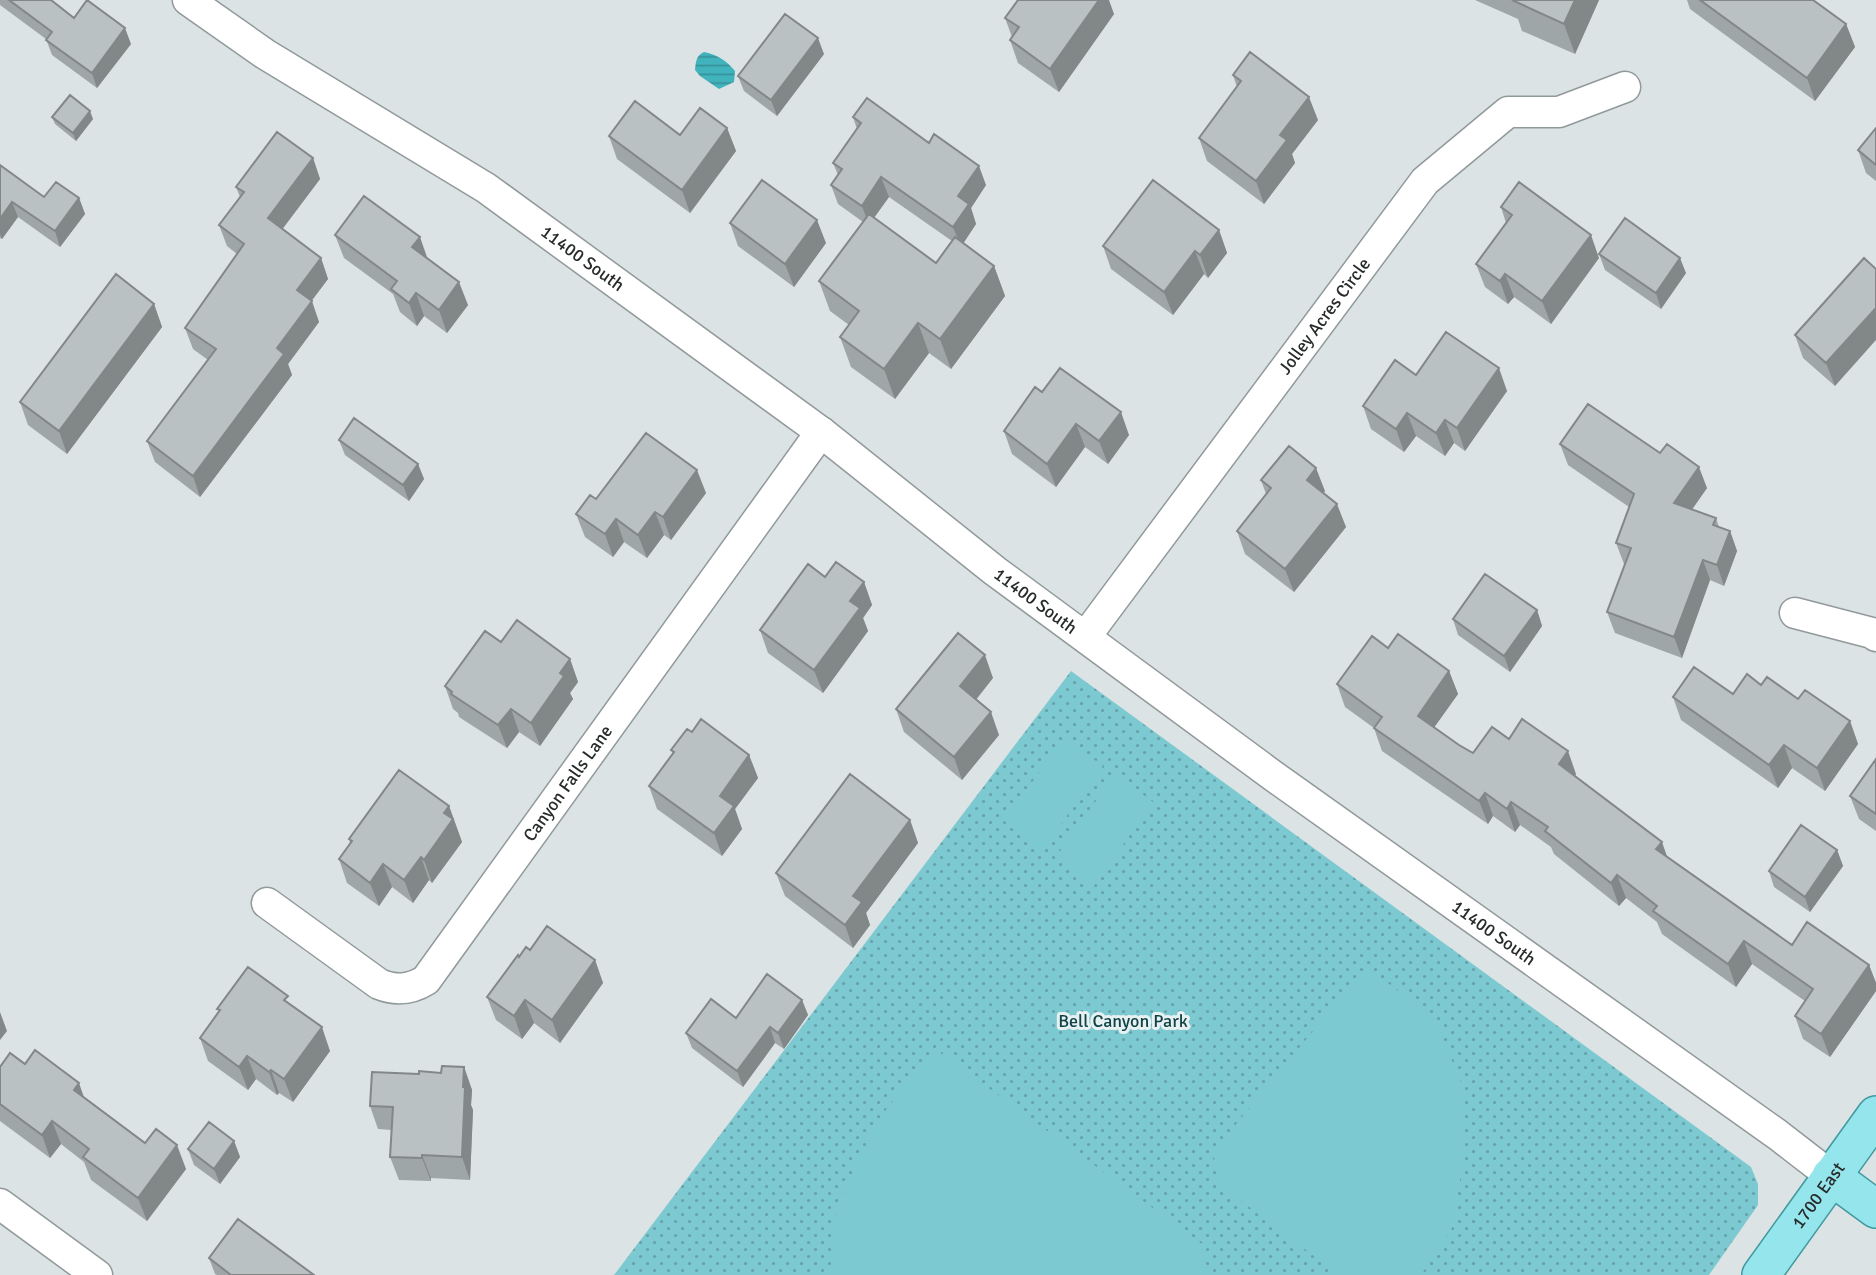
<svg xmlns="http://www.w3.org/2000/svg" width="1876" height="1275" font-family="Signika,sans-serif">
<style>
.grass{fill:url(#grass-dots)}
.pitch{fill:#7dc9d1}
.water{fill:url(#water-rules)}
.lines{fill:none;stroke-linecap:round;stroke-linejoin:round}
.minor-casing{stroke:#91999a;stroke-width:33}
.major-casing{stroke:#4199a0;stroke-width:40}
.minor{stroke:#fff;stroke-width:30}
.major{stroke:#95e5ec;stroke-width:37}
.wall{fill:#9fa6a7;fill-rule:evenodd}
.shaded-wall{fill:#828788}
.building{fill:#b9c1c2;stroke:#828788;stroke-width:2}
.labels{text-anchor:middle;dominant-baseline:central;stroke-width:6;stroke-linejoin:round;paint-order:stroke}
.street-label{font-size:18px;fill:#282b2c;stroke:#e8f1f1}
.park-label{font-size:18px;fill:#104348;stroke:#e8f1f1}
</style>
<defs>
<pattern id="grass-dots" width="8" height="8" patternUnits="userSpaceOnUse" patternTransform="scale(1.75)"><rect width="8" height="8" fill="#7dc9d1"/><path d="M2 2h.1M6 6h.1" fill="none" stroke="#66a3aa" stroke-width="1.8" stroke-linecap="round"/></pattern>
<pattern id="water-rules" width="6" height="5" patternUnits="userSpaceOnUse" patternTransform="scale(1.75)"><rect width="6" height="5" fill="#41b3bd"/><path d="M0 2.5h6" fill="none" stroke="#36929a"/></pattern>
</defs>
<rect width="100%" height="100%" fill="#dbe3e4"/>
<!-- grass -->
<path class="grass" d="M1071 671 1751 1167 1758 1184V1205L1709 1275H614Z"/>
<!-- pitch -->
<path class="pitch" d="M1064 738 1103 766 1043 849 1004 821Z
M1115 774 1153 802 1094 886 1055 858Z
M1366 967 1434 1017 1462 1085 1463 1162 1452 1228 1421 1275H1339L1219 1184 1213 1152Z
M934 1048 1202 1244 1204 1271 1201 1275H830L836 1206 878 1120Z"/>
<!-- water -->
<path class="water" d="M704 52C716 54 727 61 735 71L734 82 719 89 700 76 695 70C696 61 696 56 704 52Z"/>
<g class="lines">
<defs>
<g id="minor">
<path id="s1" d="M188 0 265 54 486 188 821 432 995 571 1272 775 1778 1135 1831 1176"/>
<path d="M1795 613 1872 633 1876 636"/>
<path id="s2" d="M1086 636 1425 181 1508 112H1559L1625 87"/>
<path id="s3" d="M267 903 379 984C396 991 410 990 426 980L821 432"/>
<path d="M0 1204 97 1275"/>
</g>
<g id="major">
<path d="M1831 1176 1876 1209"/>
<path id="s4" d="M1761 1275 1876 1115"/>
</g>
</defs>
<!-- minor casing -->
<use href="#minor" class="minor-casing"/>
<!-- major casing -->
<use href="#major" class="major-casing"/>
<!-- minor -->
<use href="#minor" class="minor"/>
<!-- major -->
<use href="#major" class="major"/>
</g>
<!-- wall -->
<path class="wall" d="M0 0H51L74 18 131 44 97 88 52 55 46 39 0 5Z
M1475 0H1599L1575 54 1522 31 1518 19Z
M1687 0H1813L1846 24 1855 47 1815 101 1690 9Z
M1114 14 1059 92 1018 63 1010 40 1012 37 1005 18Z
M824 54 777 116 744 91 738 76Z
M1233 75 1318 120 1292 154 1295 163 1264 204 1207 161 1199 138 1237 87Z
M52 117 93 119 76 141 55 124Z
M853 117 986 185 971 208 976 224 963 243 994 266 1005 296 951 369 929 353 895 399 851 367 840 337 849 325 830 311 819 281 863 222 838 204 831 185 838 175 833 163 857 129ZM889 197 952 241 936 263 874 217Z
M727 128 736 151 690 213 617 159 609 136 680 135Z
M1876 128V181L1866 173 1858 150Z
M313 158 320 179 282 229 321 258 328 279 311 301 319 322 288 364 292 375 200 497 155 462 147 441 208 360 193 349 185 328 237 254 227 246 219 225 240 197 236 187Z
M0 165 44 197 79 198 85 214 60 247 18 217 2 239 0 238Z
M1501 207 1599 258 1551 324 1514 297 1508 304 1485 287 1476 264 1506 223Z
M730 223 826 243 794 287 738 246Z
M1219 230 1227 253 1208 278 1204 274 1173 315 1111 269 1103 246Z
M335 235 428 259 468 305 447 333 424 316 417 326 400 312 393 294 344 258Z
M1599 254 1686 273 1661 309 1605 270Z
M1864 258 1835 386 1803 358 1795 335Z
M154 304 162 327 67 454 28 425 20 402Z
M1416 375 1507 391 1465 451 1454 443 1445 456 1416 436 1404 452 1371 429 1363 406Z
M1042 392 1129 435 1108 464 1085 447 1056 487 1012 454 1004 431Z
M339 440 418 464 424 479 409 501 345 455Z
M1560 444 1707 488 1692 509 1716 518 1719 527 1730 531 1737 551 1724 586 1710 580 1682 658 1615 633 1607 612 1625 564H1624L1616 543 1629 507 1568 465Z
M1261 480 1325 491 1323 493 1346 527 1294 592 1245 554 1237 531 1266 494Z
M706 493 671 540 664 535 647 558 624 542 613 557 585 537 576 514 596 499Z
M825 577 864 582 872 605 863 618 868 631 823 693 768 653 760 630Z
M1537 610 1542 626 1510 672 1458 635 1453 619Z
M501 642 570 659 578 682 570 693 573 699 540 746 519 732 507 748 459 717 458 713 453 709 445 686Z
M1388 648 1449 671 1458 694 1434 727 1459 745 1473 753 1509 739 1576 774 1575 776 1667 857 1792 945 1869 965 1876 983V991L1830 1057 1803 1039 1795 1016 1805 1001 1752 964 1736 987 1662 934 1657 922 1626 898 1619 906 1554 854 1551 847 1520 825 1515 832 1493 816 1488 824 1382 751 1374 728 1345 707 1337 684Z
M993 678 976 700 999 735 962 780 904 732 896 709Z
M1761 685 1798 699 1850 721 1858 744 1825 791 1792 768 1778 788 1681 720 1673 697 1733 694Z
M692 732 749 755 758 778 735 809 742 829 722 856 657 809 649 786 673 754 671 750Z
M1876 759V831L1859 819 1850 796Z
M449 806 462 842 432 883 429 880 413 903 392 887 379 906 347 883 339 859 350 843 349 839Z
M910 820 918 843 866 913 870 925 853 948 785 896 776 873Z
M1837 850 1843 866 1810 912 1774 887 1769 871Z
M530 950 595 960 603 983 560 1043 534 1023 522 1039 496 1020 487 997 519 957Z
M802 1000 808 1015 784 1049 775 1043 743 1087 692 1048 686 1033Z
M291 1005 330 1051 293 1102 279 1093 277 1095 256 1079 248 1090 208 1061 200 1038 219 1012 217 1009Z
M25 1064 85 1098 145 1143 186 1169 147 1221 91 1180 84 1162 61 1144 50 1158 0 1121V1067Z
M464 1067 472 1090 471 1105 473 1110 470 1180 431 1178V1181L399 1180 390 1157 392 1130 378 1129 370 1106 419 1074 441 1073Z
M234 1141 240 1157 220 1184 194 1165 188 1149Z
M209 1258 314 1275H217L215 1274Z"/>
<!-- shaded-wall -->
<path class="shaded-wall" d="M1099 0H1109L1114 14 1059 92 1050 69Z
M1575 0H1599L1575 54 1564 24Z
M1846 24 1855 47 1815 101 1807 78Z
M125 28 131 44 97 88 92 73Z
M818 38 824 54 777 116 771 100Z
M1309 97 1318 120 1292 154 1295 163 1264 204 1256 181 1280 135Z
M90 111 93 119 76 141 73 133Z
M727 128 736 151 690 213 682 190Z
M313 158 320 179 275 239 268 218Z
M979 166 986 185 971 208 976 224 961 247 953 227 958 196Z
M881 177 889 197 869 225 862 206Z
M79 198 85 214 60 247 55 231Z
M12 202 18 217 2 239 0 234V219Z
M817 220 826 243 794 287 785 264Z
M1219 230 1227 253 1208 278 1200 255Z
M1591 235 1599 258 1551 324 1542 301Z
M420 237 428 260 412 247Z
M1195 251 1204 274 1173 315 1164 292Z
M321 258 328 279 304 311 297 290Z
M1680 258 1686 273 1661 309 1656 293Z
M994 266 1005 296 951 369 940 339Z
M1505 274 1514 297 1508 304 1500 281Z
M459 282 468 305 447 333 439 310Z
M416 293 424 316 417 326 409 303Z
M312 301 319 322 288 364 292 375 200 497 193 476 277 348Z
M154 304 162 327 67 454 59 431Z
M1876 308V340L1835 386 1826 363Z
M918 323 929 353 895 399 884 369Z
M1499 368 1507 391 1465 451 1457 428Z
M1121 412 1129 435 1108 464 1099 441Z
M1407 413 1416 436 1404 452 1396 429Z
M1445 420 1454 443 1445 456 1436 433Z
M1076 424 1085 447 1056 487 1047 464Z
M418 464 424 479 409 501 403 485Z
M1699 467 1707 488 1682 524 1674 503Z
M1316 468 1325 491 1315 503 1307 480Z
M697 470 706 493 671 540 663 517Z
M1337 504 1346 527 1294 592 1285 569Z
M655 512 664 535 647 558 638 535Z
M616 519 624 542 613 557 605 534Z
M1730 531 1737 551 1724 586 1717 565Z
M1703 560 1710 580 1682 658 1674 637Z
M864 582 872 605 863 618 868 631 823 693 814 670 850 601Z
M1537 610 1542 626 1510 672 1504 656Z
M985 655 993 678 968 709 960 686Z
M570 659 578 682 570 693 573 699 540 746 531 723 560 673Z
M1449 671 1458 694 1426 739 1418 716Z
M511 709 519 732 507 748 498 725Z
M991 712 999 735 962 780 954 757Z
M1850 721 1858 744 1825 791 1817 768Z
M1784 745 1792 768 1778 788 1769 765Z
M1568 751 1576 774 1567 787 1559 764Z
M749 755 758 778 735 809 742 829 722 856 714 833 720 796Z
M1485 793 1493 816 1488 824 1479 801Z
M1511 802 1520 825 1515 832 1507 809Z
M449 806 462 842 432 883 424 860 444 813Z
M910 820 918 843 866 913 870 925 853 948 845 925 853 896Z
M1662 842 1670 865 1656 849Z
M1837 850 1843 866 1810 912 1805 897Z
M421 857 429 880 413 903 404 880Z
M383 864 392 887 379 906 370 883Z
M1617 875 1626 898 1619 906 1611 883Z
M1744 941 1752 964 1736 987 1728 964Z
M595 960 603 983 560 1043 552 1020Z
M1869 965 1876 983V991L1830 1057 1821 1034Z
M525 1000 534 1023 522 1039 514 1016Z
M802 1000 808 1015 784 1049 778 1033Z
M0 1012 7 1031 0 1040Z
M322 1027 330 1051 293 1102 284 1079Z
M770 1027 775 1043 743 1087 737 1071Z
M247 1056 256 1079 248 1090 239 1067Z
M464 1067 472 1090 471 1105 473 1110 470 1180 462 1157Z
M271 1070 279 1093 277 1095 269 1072Z
M79 1083 87 1106 74 1090Z
M52 1121 61 1144 50 1158 42 1135Z
M234 1141 240 1157 220 1184 214 1169Z
M177 1145 186 1169 147 1221 138 1198Z
M422 1155 431 1178V1181L422 1158Z"/>
<!-- building -->
<path class="building" d="M9 0H51L74 18 87 0 125 28 92 73 46 40 52 32Z
M1018 0H1099L1050 69 1010 40 1019 27 1005 18Z
M1512 0H1575L1564 24Z
M1700 0H1813L1846 24 1807 78Z
M785 14 818 38 771 100 738 76Z
M1250 52 1309 97 1280 135 1287 140 1256 181 1199 138 1241 81 1233 75Z
M70 95 90 111 73 133 52 117Z
M867 98 929 143 934 134 979 166 958 196 969 204 953 227 881 177 862 206 831 185 842 169 833 163 861 123 853 117Z
M635 101 680 135 700 108 727 128 682 190 609 136Z
M1876 128V165L1858 150Z
M277 132 313 158 268 218 321 258 297 290 312 301 277 348 284 354 193 476 147 441 216 349 185 328 244 244 219 225 244 192 236 187Z
M0 165 44 197 56 182 79 198 55 231 12 202 0 219Z
M762 180 817 220 785 264 730 223Z
M1153 180 1219 230 1200 255 1195 251 1164 292 1103 246Z
M1519 182 1591 235 1542 301 1505 274 1500 281 1476 264 1512 215 1501 207Z
M364 196 420 237 412 247 459 282 439 310 416 293 409 303 391 289 397 281 335 235Z
M869 214 936 263 955 237 994 266 940 339 918 323 884 369 840 337 859 311 819 281Z
M1625 218 1680 258 1656 293 1599 254Z
M1864 258 1876 269V308L1826 363 1795 335Z
M116 274 154 304 59 431 20 402Z
M1446 332 1499 368 1457 428 1445 420 1436 433 1407 413 1396 429 1363 406 1395 360 1416 375Z
M1060 368 1121 412 1099 441 1076 424 1047 464 1004 431 1035 387 1042 392Z
M1588 404 1660 453 1667 444 1699 467 1674 503 1716 518 1713 525 1730 531 1717 565 1703 560 1674 637 1607 612 1631 548 1616 543 1634 494 1560 444Z
M354 418 418 464 403 485 339 440Z
M646 433 697 470 663 517 655 512 638 535 616 519 605 534 576 514 590 495 596 499Z
M1289 446 1316 468 1307 480 1337 504 1285 569 1237 531 1271 488 1261 480Z
M836 562 864 582 850 601 860 608 814 670 760 630 808 564 825 577Z
M1485 574 1537 610 1504 656 1453 619Z
M517 620 570 659 560 673 564 676 531 723 511 709 498 725 451 694 452 692 445 686 485 631 501 642Z
M958 633 985 655 960 686 991 712 954 757 896 709Z
M1398 634 1449 671 1418 716 1459 745 1473 753 1492 727 1509 739 1522 719 1568 751 1559 764 1662 842 1656 849 1792 945 1807 922 1869 965 1821 1034 1795 1016 1813 989 1744 941 1728 964 1653 911 1657 906 1617 875 1611 883 1545 831 1548 827 1511 802 1507 809 1485 793 1479 801 1374 728 1382 717 1337 684 1372 636 1388 648Z
M1694 667 1733 694 1747 674 1761 685 1767 677 1798 699 1805 690 1850 721 1817 768 1784 745 1769 765 1673 697Z
M701 719 749 755 720 796 734 806 714 833 649 786 674 752 671 750 687 729 692 732Z
M1876 759V814L1850 796Z
M399 770 449 806 444 813 453 819 424 860 421 857 404 880 383 864 370 883 339 859 352 841 349 839Z
M850 774 910 820 853 896 862 902 845 925 776 873Z
M1801 825 1837 850 1805 897 1769 871Z
M547 926 595 960 552 1020 525 1000 514 1016 487 997 518 955 519 957 526 947 530 950Z
M248 967 288 996 284 1000 322 1027 284 1079 271 1070 269 1072 247 1056 239 1067 200 1038 220 1010 217 1009Z
M767 974 802 1000 778 1033 770 1027 737 1071 686 1033 711 999 736 1018Z
M35 1050 79 1083 74 1090 145 1143 156 1129 177 1145 138 1198 83 1157 89 1149 52 1121 42 1135 0 1104V1067L10 1053 25 1064Z
M442 1066 464 1067 463 1087H465L462 1157 422 1155V1158L390 1157 393 1107 370 1106 372 1072 419 1074V1071L441 1073Z
M209 1122 234 1141 214 1169 188 1149Z
M238 1219 314 1275H231L209 1258Z"/>
<g class="labels">
<!-- street labels -->
<g class="street-label">
<text stroke="none"><textPath href="#s1" startOffset="472">11400 South</textPath></text>
<text stroke="none"><textPath href="#s2" startOffset="399">Jolley Acres Circle</textPath></text>
<text stroke="none"><textPath href="#s1" startOffset="1040">11400 South</textPath></text>
<text stroke="none"><textPath href="#s3" startOffset="430">Canyon Falls Lane</textPath></text>
<text stroke="none"><textPath href="#s1" startOffset="1606">11400 South</textPath></text>
<text stroke="none"><textPath href="#s4" startOffset="98">1700 East</textPath></text>
</g>
<!-- park labels -->
<g class="park-label">
<text x="1123" y="1021">Bell Canyon Park</text>
</g>
</g>
</svg>
